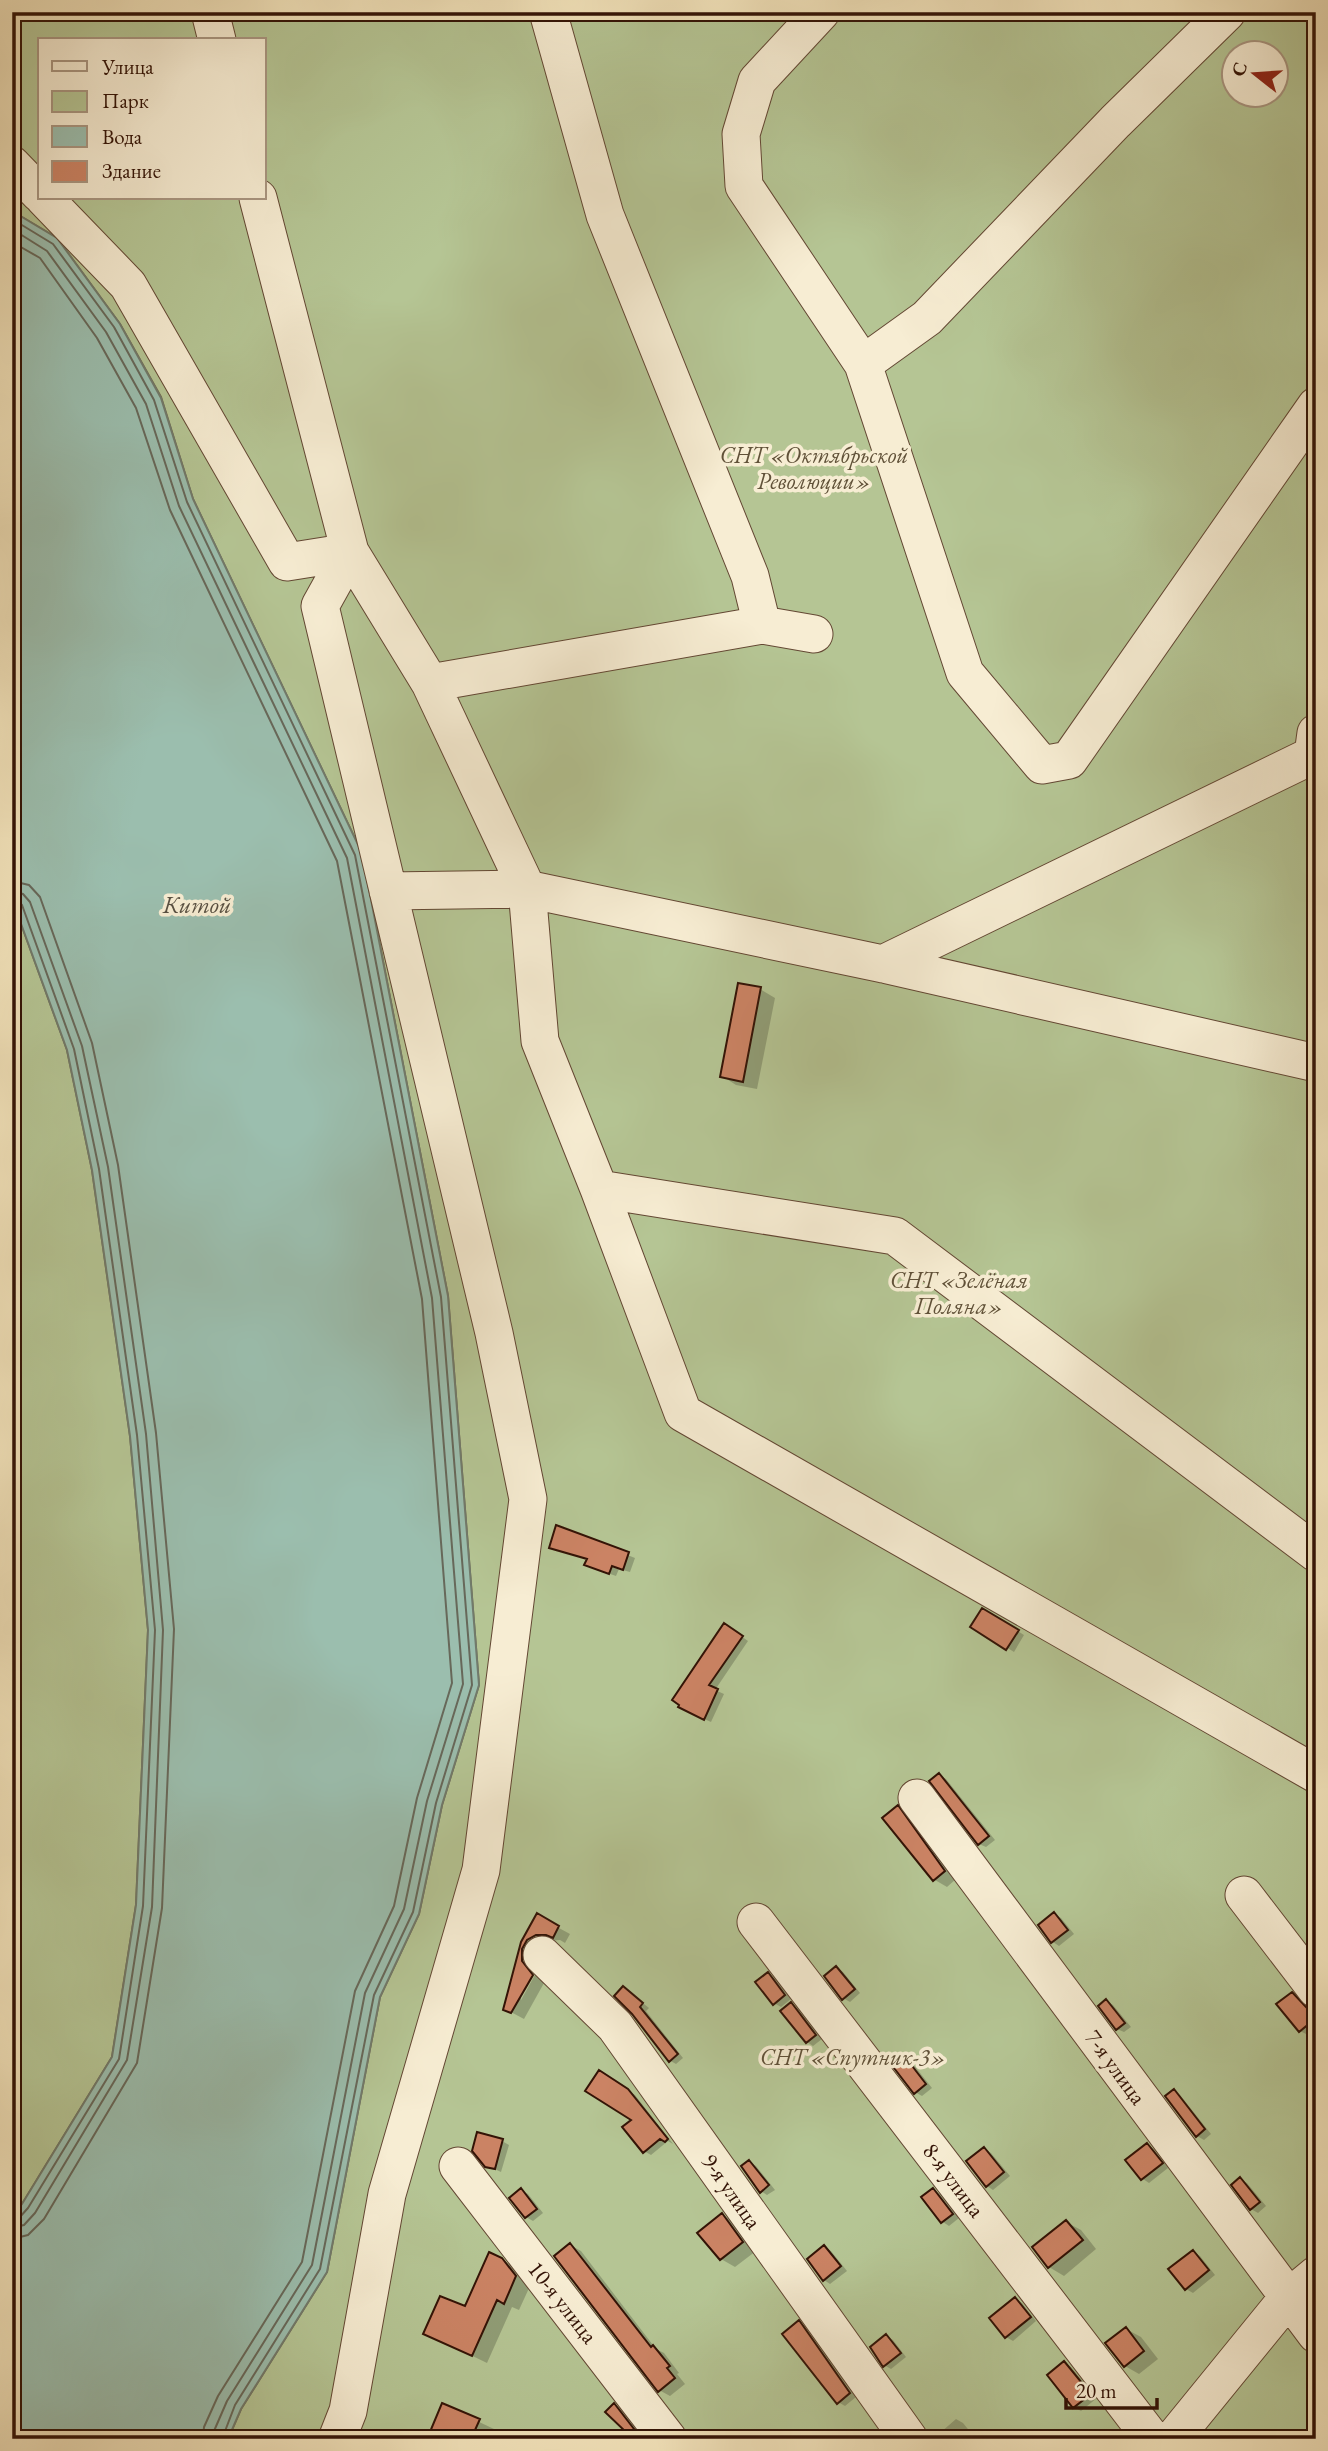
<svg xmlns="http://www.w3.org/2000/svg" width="1328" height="2451" font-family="'EB Garamond',serif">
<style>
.green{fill:#b5c594;stroke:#746c4d;stroke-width:2;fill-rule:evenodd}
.water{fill:#9bbeae;stroke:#717a6b;stroke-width:2}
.shadow{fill:#0003}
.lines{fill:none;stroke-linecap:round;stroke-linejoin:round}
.shore{stroke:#67685a;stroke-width:2}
.building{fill:#cb8364;stroke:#331306;stroke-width:2}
.minor-casing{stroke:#634733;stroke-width:39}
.minor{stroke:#f7edd3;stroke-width:37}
.labels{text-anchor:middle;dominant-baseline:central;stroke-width:7;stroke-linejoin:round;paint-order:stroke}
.park-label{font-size:23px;font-style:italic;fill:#605138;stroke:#f7edd3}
.street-label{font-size:23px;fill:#331306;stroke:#f7edd3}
.water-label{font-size:24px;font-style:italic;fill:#574f41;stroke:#f7edd3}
</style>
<rect width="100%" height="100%" fill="#f2e3bb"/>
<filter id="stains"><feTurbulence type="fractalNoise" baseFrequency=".00286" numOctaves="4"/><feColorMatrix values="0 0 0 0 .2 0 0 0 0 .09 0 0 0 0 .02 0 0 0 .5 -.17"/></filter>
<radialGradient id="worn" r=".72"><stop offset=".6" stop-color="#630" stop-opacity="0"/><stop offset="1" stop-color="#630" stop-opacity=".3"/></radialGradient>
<!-- green -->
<path class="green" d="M12 12H1316V2439H228L241 2409 327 2272 380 1997 419 1914 442 1805 479 1685 448 1296 362 853 193 499 161 397 120 324 57 238 12 211ZM40 40H264V198H40ZM1234 52H1276V94H1234Z
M12 899 67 1050 92 1170 130 1436 148 1630 136 1905 112 2057 22 2204 12 2216Z"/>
<!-- water -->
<path class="water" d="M12 211 57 238 120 324 161 398 193 499 362 853 448 1296 479 1685 442 1805 419 1914 380 1997 327 2272 241 2409 228 2439H12V2216L22 2204 112 2057 136 1905 148 1630 130 1436 92 1170 67 1050 12 899Z"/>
<!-- shadow -->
<path class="shadow" d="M760 989 775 998 757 1089 736 1085 722 1076Z
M557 1527 635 1558 630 1572 619 1569 616 1576 593 1568 588 1560 551 1547Z
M983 1610 1024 1635 1014 1652 973 1626Z
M731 1629 748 1641 715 1690 724 1694 711 1722 687 1711Z
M939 1775 946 1779 995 1840 986 1847 979 1844Z
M898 1808 910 1814 956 1879 947 1887 935 1880 885 1818Z
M1054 1914 1061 1918 1074 1934 1059 1946 1053 1942 1040 1925Z
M537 1916 570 1934 565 1943 560 1940 548 1941 521 1992V2000L536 1973 544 1983 524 2019 505 2009 523 1943Z
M837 1968 843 1972 860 1993 850 2002 843 1998Z
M768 1974 775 1978 791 1999 781 2007 774 2003Z
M624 1988 649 2008 646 2011 683 2058 676 2064 669 2060Z
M1292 1994 1299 1998 1307 2008 1316 2012V2027L1306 2034 1300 2031Z
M1106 2001 1113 2005 1131 2027 1124 2032 1117 2029Z
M791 2005 798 2008 822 2039 813 2046 807 2042Z
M906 2060 913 2064 932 2088 922 2096 915 2092Z
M599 2072 635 2095 673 2144 668 2141 651 2155 644 2151 634 2120Z
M1174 2091 1180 2095 1211 2134 1204 2140 1197 2136Z
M502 2141 509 2145 501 2172 486 2165Z
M1147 2145 1154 2149 1168 2168 1149 2183 1143 2179 1128 2161Z
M984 2149 991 2153 1010 2176 993 2190 987 2186Z
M749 2162 756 2166 775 2190 767 2195 761 2191Z
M1241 2180 1247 2183 1266 2206 1258 2213 1251 2209Z
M521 2190 528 2194 543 2213 533 2221 526 2217Z
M933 2190 940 2194 959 2218 949 2226 943 2222Z
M722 2215 737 2223 756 2251 735 2267 721 2259Z
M1066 2222 1081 2230 1096 2249 1064 2276 1049 2267Z
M570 2245 581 2251 656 2349 664 2353 679 2373 677 2374 685 2384 670 2396 659 2390Z
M824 2247 831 2251 847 2271 830 2284 824 2280Z
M1193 2252 1200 2256 1215 2275 1193 2293 1186 2289Z
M501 2259 517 2268 530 2286 519 2310 512 2307 487 2363 425 2333 465 2309Z
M1015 2299 1022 2303 1036 2321 1013 2341 1006 2337Z
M799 2322 806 2326 856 2397 845 2406 838 2402Z
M1126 2329 1141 2337 1158 2359 1139 2374 1125 2366Z
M886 2336 893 2340 906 2357 891 2369 884 2365Z
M1065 2363 1071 2367 1097 2398 1081 2411 1074 2407Z
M443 2405 494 2429 489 2439H428Z
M614 2405 621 2409 639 2433 636 2437 629 2433Z
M956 2419 963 2423 976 2439H933Z
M714 2434 721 2438V2439H708Z"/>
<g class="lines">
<!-- shore -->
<path class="shore" d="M12 219 53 244 114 327 154 400 187 502 355 855 441 1297 472 1685 436 1803 413 1912 374 1995 320 2269 235 2405 222 2439
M12 229 47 251 106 332 146 404 179 506 347 858 432 1298 463 1684 427 1801 404 1909 365 1993 312 2265 227 2401 214 2431 213 2439
M12 242 40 258 97 338 136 408 170 510 337 861 422 1299 452 1683 417 1798 394 1906 355 1991 302 2262 218 2396 204 2427 203 2439
M12 881 29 885 40 897 92 1043 118 1165 156 1433 174 1629 162 1908 137 2063 44 2219 28 2235 12 2239
M12 891 23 894 30 902 82 1046 108 1167 146 1434 163 1630 152 1907 127 2060 35 2213 24 2225 12 2228
M12 900 18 901 22 905 74 1049 99 1169 137 1435 155 1630 143 1906 119 2059 28 2208 19 2218 12 2219"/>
</g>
<!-- building -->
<path class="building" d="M738 983 761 987 743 1082 720 1077Z
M556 1525 629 1552 623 1570 612 1566 609 1574 584 1565 587 1559 549 1548Z
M982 1608 1019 1630 1006 1650 970 1627Z
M724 1623 743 1636 709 1685 718 1689 704 1720 678 1707 679 1705 672 1700Z
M939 1773 989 1836 978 1845 929 1781Z
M898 1805 945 1871 933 1881 882 1818Z
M1054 1912 1068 1930 1051 1943 1038 1925Z
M537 1913 559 1926 553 1938 546 1935H536L527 1940 522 1949V1961L533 1975 511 2013 503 2010 521 1942Z
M836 1966 855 1989 842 2000 824 1976Z
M768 1972 785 1995 773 2005 755 1982Z
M623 1986 643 2003 640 2007 678 2054 669 2062 632 2014 614 1996Z
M1292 1992 1307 2008 1316 2010V2018L1299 2032 1276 2004Z
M1106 1999 1125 2023 1116 2030 1098 2006Z
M791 2002 816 2035 806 2043 780 2011Z
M906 2058 926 2084 914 2094 894 2068Z
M599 2070 628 2089 668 2139 665 2142 660 2139 643 2153 622 2127 631 2120 585 2091Z
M1174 2089 1205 2129 1196 2137 1165 2096Z
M477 2132 503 2139 495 2169 485 2167 472 2151Z
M1147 2143 1163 2163 1141 2180 1125 2160Z
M984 2147 1004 2172 986 2187 966 2161Z
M749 2160 769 2185 760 2193 741 2166Z
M1240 2177 1260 2202 1250 2210 1231 2185Z
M521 2188 537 2209 525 2218 509 2198Z
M933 2188 953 2214 941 2223 921 2197Z
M722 2213 743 2242 720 2260 697 2233Z
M1066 2220 1083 2240 1048 2268 1032 2247Z
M570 2243 651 2347 653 2345 670 2366 667 2368 675 2378 658 2392 554 2256Z
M824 2245 841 2266 823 2281 807 2259Z
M1193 2250 1209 2270 1185 2290 1168 2269Z
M489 2252 502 2258 516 2276 504 2304 497 2300 472 2356 423 2334 440 2296 465 2306Z
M1015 2297 1031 2317 1005 2338 989 2318Z
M799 2320 850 2393 837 2404 782 2334Z
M1126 2327 1144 2351 1124 2367 1105 2343Z
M886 2334 901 2353 883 2367 870 2347Z
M1064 2361 1091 2394 1073 2408 1047 2375Z
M442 2403 480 2419 471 2439H427Z
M614 2403 634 2429 628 2434 605 2412Z"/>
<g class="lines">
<defs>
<path id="minor" d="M210 12 217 40
M548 12 605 215 750 576 762 625
M821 12 757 81 741 134 744 186 863 364 965 673 1042 765 1069 760 1316 406
M12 165 40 194
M44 198 128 285 287 562 350 552
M258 198 350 552 430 683 527 889 540 1041 599 1189 683 1413 1316 1774
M863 364 927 318 1115 122 1227 12
M430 683 762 625 814 634
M388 891 527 889 883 964 1316 1063
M883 964 1313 755 1316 733
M599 1189 895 1236 1316 1553
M917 1798 1316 2334
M1244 1895 1316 1989
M756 1922 1152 2439
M542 1955 615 2026 909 2439
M458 2166 668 2439
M337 2439 348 2411 387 2194 481 1870 528 1499 494 1333 320 606 350 552
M1173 2439 1287 2299 1316 2275"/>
</defs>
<!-- minor casing -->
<use href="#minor" class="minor-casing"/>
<!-- minor -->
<use href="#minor" class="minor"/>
</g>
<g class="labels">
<!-- park labels -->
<g class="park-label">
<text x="814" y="455">СНТ «Октябрьской<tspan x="814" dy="26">Революции»</tspan></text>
<text x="959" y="1280">СНТ «Зелёная<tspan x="959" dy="26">Поляна»</tspan></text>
<text x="853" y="2057">СНТ «Спутник-3»</text>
</g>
<!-- street labels -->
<g class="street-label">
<text transform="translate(1116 2067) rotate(54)">7-я улица</text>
<text transform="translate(954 2180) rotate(53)">8-я улица</text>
<text transform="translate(732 2191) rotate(55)">9-я улица</text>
<text transform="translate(563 2302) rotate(52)">10-я улица</text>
</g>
<!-- water labels -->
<g class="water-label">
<text x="197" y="904">Китой</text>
</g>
</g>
<!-- margin -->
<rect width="1328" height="2451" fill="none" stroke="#f2e3bb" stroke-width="42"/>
<rect x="14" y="14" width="1300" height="2423" fill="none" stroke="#331306" stroke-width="3.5"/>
<rect x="21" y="21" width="1286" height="2409" fill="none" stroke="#331306" stroke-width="2"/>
<!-- legend -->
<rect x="38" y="38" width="228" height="161" fill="#f7edd3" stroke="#a99681" stroke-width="2"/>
<rect x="52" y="61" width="35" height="10" fill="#f7edd3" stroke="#a99681" stroke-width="2"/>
<text x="102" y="74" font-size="21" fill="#331306">Улица</text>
<rect x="52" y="91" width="35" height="21" fill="#b5c594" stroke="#a99681" stroke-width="2"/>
<text x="102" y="108" font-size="21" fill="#331306">Парк</text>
<rect x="52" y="126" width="35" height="21" fill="#9bbeae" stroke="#a99681" stroke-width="2"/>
<text x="102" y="144" font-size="21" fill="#331306">Вода</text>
<rect x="52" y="161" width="35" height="21" fill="#cb8364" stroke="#a99681" stroke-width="2"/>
<text x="102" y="178" font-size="21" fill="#331306">Здание</text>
<!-- north arrow -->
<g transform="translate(1255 74) rotate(287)"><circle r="33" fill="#f7edd3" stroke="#a99681" stroke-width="2"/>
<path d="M0-5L12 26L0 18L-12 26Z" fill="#8f2418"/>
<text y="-10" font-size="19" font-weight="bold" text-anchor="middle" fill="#331306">С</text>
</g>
<!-- scale -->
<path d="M1066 2398v10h91v-10" fill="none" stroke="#331306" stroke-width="3.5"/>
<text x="1076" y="2398" font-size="21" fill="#331306" stroke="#f7edd3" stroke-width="5" paint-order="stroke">20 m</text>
<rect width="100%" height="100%" filter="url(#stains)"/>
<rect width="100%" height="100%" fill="url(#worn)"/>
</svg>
